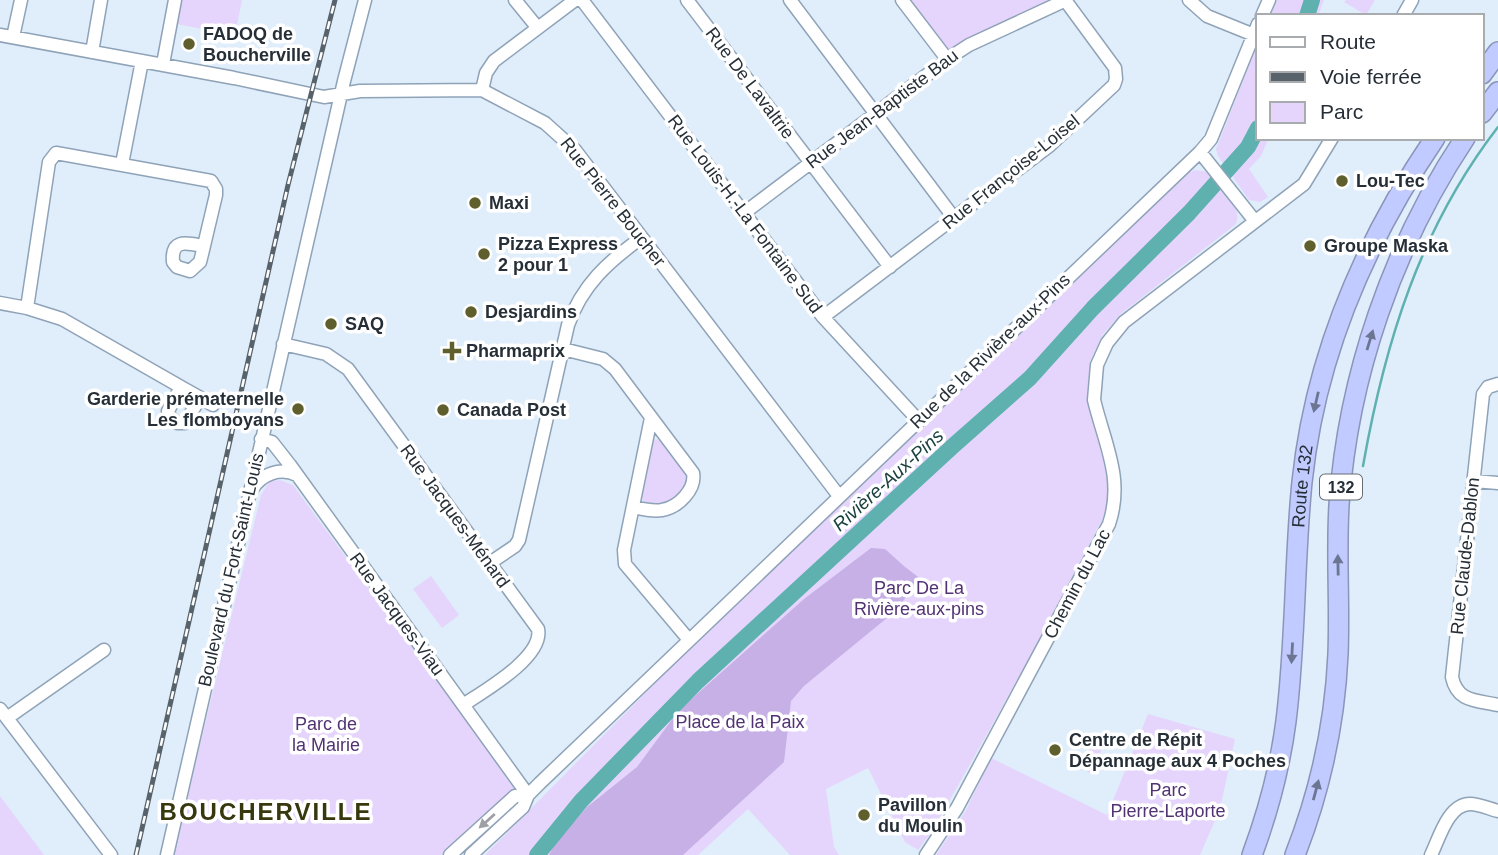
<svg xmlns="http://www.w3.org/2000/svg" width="1498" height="855" font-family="Helvetica,sans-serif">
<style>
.green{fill:#e5d5fc}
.forest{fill:#c7b0e6}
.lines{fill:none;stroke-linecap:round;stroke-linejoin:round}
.stream{stroke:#5fb1af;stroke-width:2.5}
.river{stroke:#5fb1af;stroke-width:16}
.minor-casing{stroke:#8fa3b8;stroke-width:15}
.highway-casing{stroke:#8b94b9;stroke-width:22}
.minor{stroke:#fff;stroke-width:12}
.highway{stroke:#c1cbff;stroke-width:19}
.rail-casing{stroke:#58626b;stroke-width:5}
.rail{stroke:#fff;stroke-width:2.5;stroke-dasharray:8;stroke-linecap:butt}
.oneway{fill:#6c7591}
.oneway2{fill:#9da1a5}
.poi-dot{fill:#5e5f2d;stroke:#fff;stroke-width:2.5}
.labels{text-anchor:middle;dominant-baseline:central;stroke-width:7;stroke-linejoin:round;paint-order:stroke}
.shield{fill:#fff;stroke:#676d73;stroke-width:2}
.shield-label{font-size:16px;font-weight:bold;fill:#262f37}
.poi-label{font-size:18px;font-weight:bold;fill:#262f37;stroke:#fff;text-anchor:start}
.street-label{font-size:18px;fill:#262f37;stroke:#fff}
.park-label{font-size:18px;fill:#513273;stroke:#fff}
.water-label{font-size:19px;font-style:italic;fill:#1a4140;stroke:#fff}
.district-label{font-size:24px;font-weight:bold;letter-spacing:2px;fill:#37380e;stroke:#fff}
</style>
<rect width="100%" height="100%" fill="#e0edfa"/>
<!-- green -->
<path class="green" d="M180 0H242L235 35 176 24Z
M911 0H1053L948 54Z
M1277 0H1324L1318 16H1270Z
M1346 0H1375L1366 15 1344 2Z
M1258 43V138H1269L1261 156 1249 169 1268 197 1260 202 1249 200 1218 156 1216 149Z
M1195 170 1208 172C1220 186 1243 204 1236 224L1122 313 1103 334 1090 361 1087 393 1108 481V503L1103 518 1033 652 933 830 918 850 905 842 868 768 826 789 834 847 839 855H790L748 809 698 855H485L693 645 843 498 1188 173Z
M655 439 663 442 688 475 686 488C672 499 660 511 643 501L641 496 651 442Z
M280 480 293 485 516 789 441 855H173L261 495 269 482Z
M431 576 459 615 442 628 413 589Z
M1148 714 1235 739 1220 809 1200 855H936L965 812 991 758 1107 815Z
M1096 733 1106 737 1093 774 1087 772 1088 769 1085 768 1087 763 1083 761Z
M0 796 44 855H0Z"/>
<!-- forest -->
<path class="forest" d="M871 548 885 549 905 567 921 579 893 613 804 686 791 701 784 762 683 855H549L556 842 587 807 637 767 679 710 804 599Z"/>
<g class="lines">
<!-- stream -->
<path class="stream" d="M1363 466C1385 342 1420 228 1498 127"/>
<!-- river -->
<path class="river" d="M1307 16 1312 0
M537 855 581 801 698 681 953 446 1030 378 1093 308 1189 213 1248 147 1258 128"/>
<defs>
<path id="minor" d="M515 0 537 27
M582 0 823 317 918 420
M687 0 890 267
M790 0 954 218
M902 0 947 59
M1189 0 1207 16 1254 35
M1262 16 1269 0
M1403 16 1412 0
M0 35 234 78 324 97 360 91 482 90 545 123 575 150 839 496
M13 37 21 0
M92 52 101 0
M163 64 175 0
M482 90 486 73 494 61 575 0
M1200 152 1254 220
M122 164 142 61
M744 213 952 56 969 45 1066 0
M0 303 27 308 62 319 181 387
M27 308 49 162 56 153 211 181 216 189V195L202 254 200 262 190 271 177 267 173 262C171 238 187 243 203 246
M823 317 1049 146 1114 85 1116 79 1115 68 1065 0
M283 344 326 354 348 369 538 629C544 657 484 691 463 705
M563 349 603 359 615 369 693 473C696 489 679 507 662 510 653 512 642 509 633 507
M1498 384 1488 387 1483 394 1452 677C1457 702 1476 700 1498 705
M200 398 185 423H177L170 417 168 411 181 387C192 393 202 399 213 405
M651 418 624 550 625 564 689 640
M261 439 272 442 290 465 528 795
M1474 481 1498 483
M252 489C262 474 280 467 297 475
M490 563 515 546 519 540 568 325C582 285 608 262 641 238
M0 709 111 855
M7 718 104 650
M167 855 344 81 365 0
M450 855 515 796 528 795
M471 855 523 807 528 795 540 783 1200 152 1211 139 1258 24
M926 855 957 808 1109 524C1124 479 1105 445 1094 400L1097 365 1107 343 1124 322 1304 184 1332 138
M1431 855C1439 839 1448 804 1470 804 1479 804 1490 809 1498 811"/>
<g id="highway">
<path d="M1482 74 1498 52"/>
<path d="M1482 113 1498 92"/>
<path id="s1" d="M1252 855C1268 812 1280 767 1286 721 1296 642 1294 562 1302 482 1315 358 1365 241 1435 138"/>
<path d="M1295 855C1320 791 1335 722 1338 654 1340 604 1336 555 1339 505 1348 376 1393 246 1465 138"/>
</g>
</defs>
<!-- minor casing -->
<use href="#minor" class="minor-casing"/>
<!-- highway casing -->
<use href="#highway" class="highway-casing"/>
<!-- minor -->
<use href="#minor" class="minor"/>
<!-- highway -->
<use href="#highway" class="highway"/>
<defs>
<path id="rail" d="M136 855 288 185 335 0"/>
</defs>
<!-- rail casing -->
<use href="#rail" class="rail-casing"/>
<!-- rail -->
<use href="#rail" class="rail"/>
</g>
<!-- one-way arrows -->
<defs><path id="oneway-solid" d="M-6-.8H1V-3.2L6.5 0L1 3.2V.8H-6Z" transform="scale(1.75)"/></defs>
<g class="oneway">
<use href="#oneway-solid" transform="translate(1370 340) rotate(-73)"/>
<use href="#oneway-solid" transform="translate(1316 402) rotate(103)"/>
<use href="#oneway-solid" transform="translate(1338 565) rotate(-91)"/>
<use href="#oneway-solid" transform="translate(1292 653) rotate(93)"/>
<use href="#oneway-solid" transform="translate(1316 790) rotate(-75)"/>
</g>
<use class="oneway2" href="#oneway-solid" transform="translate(487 821) rotate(138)"/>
<!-- markers -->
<g class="poi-dot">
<circle cx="189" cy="44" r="7"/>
<circle cx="1342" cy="181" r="7"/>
<circle cx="475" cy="203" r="7"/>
<circle cx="1310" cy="246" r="7"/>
<circle cx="484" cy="254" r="7"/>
<circle cx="471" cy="312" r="7"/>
<circle cx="331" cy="324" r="7"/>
<path d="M448.5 340.5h7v7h7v7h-7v7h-7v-7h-7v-7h7z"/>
<circle cx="298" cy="409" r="7"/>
<circle cx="443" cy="410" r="7"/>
<circle cx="1055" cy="750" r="7"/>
<circle cx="864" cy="815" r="7"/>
</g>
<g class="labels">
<!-- shield labels -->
<rect class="shield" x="1320" y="474.5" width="42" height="25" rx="5"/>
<g class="shield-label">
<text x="1341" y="487">132</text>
</g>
<!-- poi labels -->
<g class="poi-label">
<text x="203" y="34">FADOQ de<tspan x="203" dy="21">Boucherville</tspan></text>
<text x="1356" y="181">Lou-Tec</text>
<text x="489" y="203">Maxi</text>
<text x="498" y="244">Pizza Express<tspan x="498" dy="21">2 pour 1</tspan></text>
<text x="1324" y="246">Groupe Maska</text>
<text x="485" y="312">Desjardins</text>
<text x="345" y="324">SAQ</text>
<text x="466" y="351">Pharmaprix</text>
<text x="284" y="399" text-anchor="end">Garderie prématernelle<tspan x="284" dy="21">Les flomboyans</tspan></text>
<text x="457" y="410">Canada Post</text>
<text x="1069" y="740">Centre de Répit<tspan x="1069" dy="21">Dépannage aux 4 Poches</tspan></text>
<text x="878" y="805">Pavillon<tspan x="878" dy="21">du Moulin</tspan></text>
</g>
<!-- street labels -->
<g class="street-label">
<text transform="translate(750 83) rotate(53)">Rue De Lavaltrie</text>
<text transform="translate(882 109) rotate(-37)">Rue Jean-Baptiste Bau</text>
<text transform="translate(1011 172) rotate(-39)">Rue Françoise-Loisel</text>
<text transform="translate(613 202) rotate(52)">Rue Pierre Boucher</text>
<text transform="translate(745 214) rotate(53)">Rue Louis-H.-La Fontaine Sud</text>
<text transform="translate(990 351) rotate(-44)">Rue de la Rivière-aux-Pins</text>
<text stroke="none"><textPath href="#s1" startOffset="374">Route 132</textPath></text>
<text transform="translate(455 516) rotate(54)">Rue Jacques-Ménard</text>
<text transform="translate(1465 556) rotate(-84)">Rue Claude-Dablon</text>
<text transform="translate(231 570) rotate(-77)">Boulevard du Fort-Saint-Louis</text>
<text transform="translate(1077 584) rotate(-62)">Chemin du Lac</text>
<text transform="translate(397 614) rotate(54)">Rue Jacques-Viau</text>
</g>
<!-- park labels -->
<g class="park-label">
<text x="919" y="588">Parc De La<tspan x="919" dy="21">Rivière-aux-pins</tspan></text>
<text x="740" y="722">Place de la Paix</text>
<text x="326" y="724">Parc de<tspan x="326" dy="21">la Mairie</tspan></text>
<text x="1168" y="790">Parc<tspan x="1168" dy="21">Pierre-Laporte</tspan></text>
</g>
<!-- water labels -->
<g class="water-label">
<text transform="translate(888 480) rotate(-42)">Rivière-Aux-Pins</text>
</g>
<!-- district labels -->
<g class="district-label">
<text x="266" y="811">BOUCHERVILLE</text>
</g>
</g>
<!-- legend -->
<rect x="1256" y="14" width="228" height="126" fill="#ffffff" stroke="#a8acaf" stroke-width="2"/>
<rect x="1270" y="37" width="35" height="10" fill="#ffffff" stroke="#a8acaf" stroke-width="2"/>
<text x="1320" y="49" font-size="21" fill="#262f37">Route</text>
<rect x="1270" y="72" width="35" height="10" fill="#58626b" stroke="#a8acaf" stroke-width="2"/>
<text x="1320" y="84" font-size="21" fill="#262f37">Voie ferrée</text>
<rect x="1270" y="102" width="35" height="21" fill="#e5d5fc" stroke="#a8acaf" stroke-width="2"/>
<text x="1320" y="119" font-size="21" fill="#262f37">Parc</text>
</svg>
